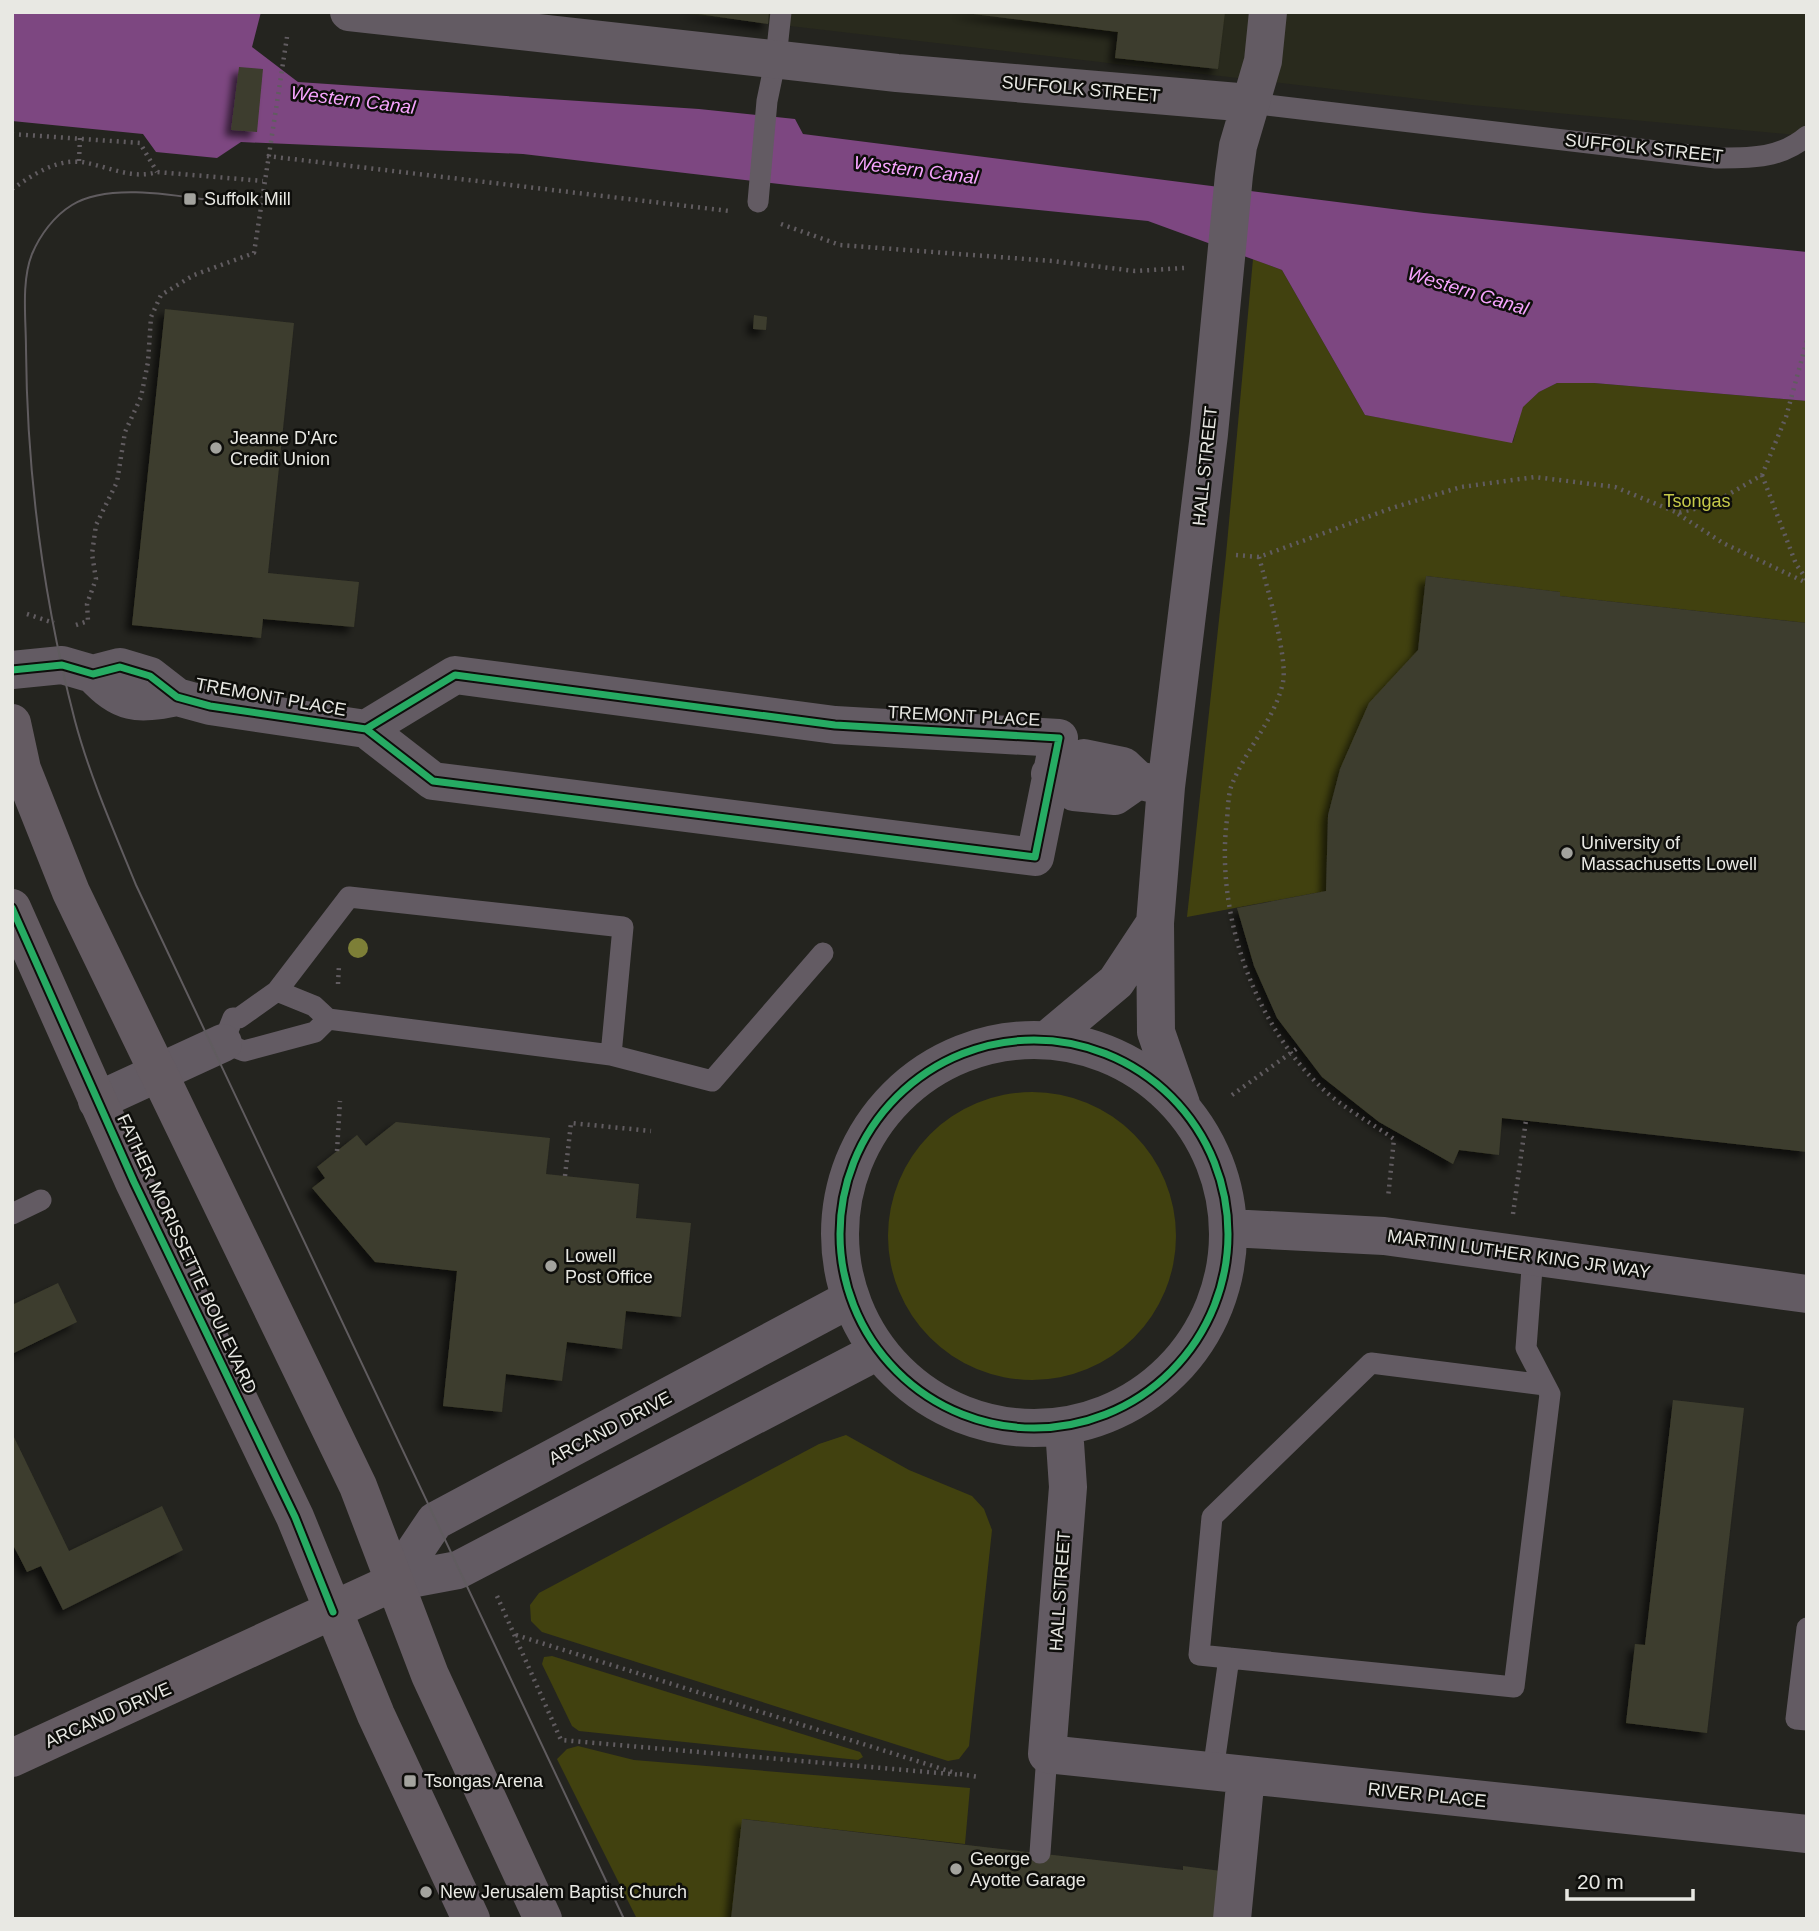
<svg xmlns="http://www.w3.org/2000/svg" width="1819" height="1931" font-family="Arial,sans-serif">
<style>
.built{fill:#292a1d}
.green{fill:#41410f}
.water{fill:#7d4781}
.building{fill:#3d3d2d;filter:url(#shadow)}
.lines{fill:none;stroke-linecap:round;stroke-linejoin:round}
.path{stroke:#615c60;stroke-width:4.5;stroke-dasharray:2 5;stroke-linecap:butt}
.service{stroke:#635b63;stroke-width:21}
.minor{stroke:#635b63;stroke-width:38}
.primary{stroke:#645b62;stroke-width:38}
.tram{stroke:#605c5f;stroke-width:2}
.cycleway-casing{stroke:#0e0e0b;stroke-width:11}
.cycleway{stroke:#26ab63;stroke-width:7}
.tree{fill:#7d7f37}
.poi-dot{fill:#a3a39e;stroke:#0e0e0b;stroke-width:2.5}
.labels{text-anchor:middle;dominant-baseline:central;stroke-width:5;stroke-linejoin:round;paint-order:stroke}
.street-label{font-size:18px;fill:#e8e8e3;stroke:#0e0e0b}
.poi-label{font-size:18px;fill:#e8e8e3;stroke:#0e0e0b;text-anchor:start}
.park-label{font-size:18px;fill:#c6ca4a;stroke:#0e0e0b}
.water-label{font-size:19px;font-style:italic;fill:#f7a4fe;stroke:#0e0e0b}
</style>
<defs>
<filter id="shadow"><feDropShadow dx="-6" dy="6" stdDeviation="3.5" flood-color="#0009"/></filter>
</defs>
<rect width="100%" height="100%" fill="#24241f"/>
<!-- built -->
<path class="built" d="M669 12H1807V136L1471 105Z"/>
<!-- green -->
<path class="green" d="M1253 259 1282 270 1365 415 1513 442 1522 407 1539 392 1557 383H1594L1807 401V623L1560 596V592L1426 576 1418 650 1340 769 1328 815 1326 891 1187 917 1226 555Z
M888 1236a144 144 0 1 1 288 0a144 144 0 1 1-288 0Z
M846 1435 909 1470 972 1496 984 1509 992 1530 969 1746 959 1759 948 1761 542 1632 531 1621 530 1605 539 1593 819 1444Z
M552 1656 860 1752 863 1757 858 1760 579 1731 572 1726 542 1664 544 1657Z
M578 1746 634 1760 970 1788 965 1844 743 1819 731 1919H637L557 1759 567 1749Z"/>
<!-- water -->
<path class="water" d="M12 12H261L252 47 298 82 699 109 795 119 803 134 1424 213 1807 252V401L1594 383H1557L1539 392 1523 407 1512 443 1365 415 1282 270 1148 221 797 186 523 154 241 142 217 158 156 152 143 134 12 121Z"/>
<!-- building -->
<path class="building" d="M685 12H769L768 24Z
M957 12H1225L1218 69 1115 58 1118 32Z
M239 67 263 69 257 132 231 130Z
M165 309 294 323 268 573 359 582 354 627 263 619 261 638 132 625Z
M754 315 767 317 766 330 753 329Z
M1426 576 1560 592V596L1807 623V1152L1502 1118 1499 1155 1459 1150 1453 1164 1379 1122 1322 1077 1277 1018 1254 966 1237 908 1326 891 1328 815 1340 769 1369 703 1418 650Z
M396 1122 550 1138 546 1174 639 1184 636 1218 691 1223 681 1317 626 1311 622 1349 567 1342 562 1381 506 1374 502 1412 443 1406 457 1271 375 1262 312 1188 325 1178 317 1167 357 1135 366 1146Z
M58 1283 77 1322 12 1354V1305Z
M1673 1400 1744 1408 1707 1733 1626 1723 1635 1644 1645 1645Z
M12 1433 69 1551 162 1506 183 1550 63 1610 41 1566 27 1572 12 1543Z
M742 1819 1183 1870V1866L1221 1871 1216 1919H731Z"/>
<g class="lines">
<!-- path -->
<path class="path" d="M12 134 140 143 157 172
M267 156 729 211
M79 161 80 138
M12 189C33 175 55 159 82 162 107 166 132 180 157 172L263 181
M781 224 840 245 1052 261 1135 271 1184 268
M1762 475 1796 564 1807 580
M1678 514 1723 543 1807 583
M1236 555 1259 557 1392 508 1461 487 1535 477 1615 487 1678 513 1710 505 1762 475 1786 417 1807 340
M1259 557C1266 584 1288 657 1283 682 1275 720 1244 751 1231 787 1228 797 1228 809 1227 819 1215 913 1254 1025 1324 1090 1342 1107 1373 1124 1394 1139L1388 1198
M27 614 54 623
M76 625 88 621 87 604 96 579 92 554 96 525 117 482 125 432 141 397 148 362 151 317 161 295 194 275 254 253 287 37
M338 984 339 965
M1232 1095 1299 1047
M337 1151 340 1101
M565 1176 571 1123 651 1131
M1513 1214 1526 1120
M497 1596 561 1740 962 1775
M516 1635 952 1772
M960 1774 979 1777"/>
<!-- service -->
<path class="service" d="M1250 103 1716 158C1750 158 1780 159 1807 136
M758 202 767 101 776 58 781 12
M349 897 623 927 611 1055 328 1019 315 1032 244 1051 223 1043 233 1018H239L277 991Z
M277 991 314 1006 328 1019
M611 1055 712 1081 823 953
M12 1214 41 1200
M1533 1255 1526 1348 1550 1394 1514 1687 1199 1655 1212 1517 1371 1363 1545 1385
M1807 1628 1796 1719 1807 1720
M1213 1771 1229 1658
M1040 1853 1047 1754"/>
<!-- minor -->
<path class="minor" d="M349 12 897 73 1250 103
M12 670 62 665 93 674 120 667 150 676 177 697 210 706 366 729 433 781 1035 857 1059 738 835 725 455 675 366 729
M93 674C122 705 136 705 177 697
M1050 774 1084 758 1123 766 1138 780 1166 787
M1050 774 1074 792 1115 796 1138 780
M1048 1039 1116 982 1155 923
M840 1234a194 194 0 1 1 388 0a194 194 0 1 1-388 0Z
M97 1101 223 1043
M1181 1104 1156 1032 1155 923 1166 787 1209 434 1234 175 1238 146 1263 61 1268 12
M1229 1228 1384 1236 1807 1294
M1064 1428 1068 1487 1047 1754 1807 1834
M394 1582 435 1521 850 1299
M394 1582 458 1570 878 1351
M1232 1919 1246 1775"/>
<!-- primary -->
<path class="primary" d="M12 723 22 769 71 892 358 1486 430 1675 543 1919
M12 908 134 1182 295 1517 376 1715 471 1919
M12 1758 394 1582"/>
<!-- tram -->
<path class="tram" d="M244 205C196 200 114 179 72 205 54 216 40 235 32 254 21 282 26 319 26 349 27 476 43 598 75 721 90 777 114 831 136 885L624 1919"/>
<defs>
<path id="cycleway" d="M12 670 62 665 93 674 120 667 150 676 177 697 210 706 366 729 433 781 1035 857 1059 738 835 725 455 675 366 729
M12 908 134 1182 295 1517 333 1612
M840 1234a194 194 0 1 1 388 0a194 194 0 1 1-388 0Z"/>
</defs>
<!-- cycleway casing -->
<use href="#cycleway" class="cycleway-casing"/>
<!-- cycleway -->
<use href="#cycleway" class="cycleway"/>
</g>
<!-- trees -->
<circle class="tree" cx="358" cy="948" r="10"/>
<!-- markers -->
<g class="poi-dot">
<rect x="183" y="192" width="14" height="14" rx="3.5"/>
<circle cx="216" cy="448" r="7"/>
<circle cx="1567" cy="853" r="7"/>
<circle cx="551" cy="1266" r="7"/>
<rect x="403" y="1774" width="14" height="14" rx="3.5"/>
<circle cx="956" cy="1869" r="7"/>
<circle cx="426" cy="1892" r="7"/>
</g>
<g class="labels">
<!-- street labels -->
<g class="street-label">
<text transform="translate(1081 89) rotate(5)">SUFFOLK STREET</text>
<text transform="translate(1644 148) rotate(6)">SUFFOLK STREET</text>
<text transform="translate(1205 466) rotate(-84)">HALL STREET</text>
<text transform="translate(271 697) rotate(10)">TREMONT PLACE</text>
<text transform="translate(964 716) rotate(3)">TREMONT PLACE</text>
<text transform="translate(187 1254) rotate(65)">FATHER MORISSETTE BOULEVARD</text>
<text transform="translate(1519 1254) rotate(8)">MARTIN LUTHER KING JR WAY</text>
<text transform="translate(610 1428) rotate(-28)">ARCAND DRIVE</text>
<text transform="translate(1060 1591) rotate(-86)">HALL STREET</text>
<text transform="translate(108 1715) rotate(-24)">ARCAND DRIVE</text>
<text transform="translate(1427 1795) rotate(6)">RIVER PLACE</text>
</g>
<!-- poi labels -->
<g class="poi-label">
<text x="204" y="199">Suffolk Mill</text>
<text x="230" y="438">Jeanne D'Arc<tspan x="230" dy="21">Credit Union</tspan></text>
<text x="1581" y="843">University of<tspan x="1581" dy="21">Massachusetts Lowell</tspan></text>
<text x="565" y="1256">Lowell<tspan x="565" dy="21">Post Office</tspan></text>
<text x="424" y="1781">Tsongas Arena</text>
<text x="970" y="1859">George<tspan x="970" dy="21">Ayotte Garage</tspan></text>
<text x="440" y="1892">New Jerusalem Baptist Church</text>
</g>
<!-- park labels -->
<g class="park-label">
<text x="1697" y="501">Tsongas</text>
</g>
<!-- water labels -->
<g class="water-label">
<text transform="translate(353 100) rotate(7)">Western Canal</text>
<text transform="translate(916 170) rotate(7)">Western Canal</text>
<text transform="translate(1468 291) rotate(17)">Western Canal</text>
</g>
</g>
<!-- border -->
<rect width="1819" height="1931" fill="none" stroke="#e8e8e3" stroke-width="28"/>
<!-- scale -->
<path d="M1567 1889v10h126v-10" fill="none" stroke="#e8e8e3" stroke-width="3.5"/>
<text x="1577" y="1889" font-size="21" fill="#e8e8e3" stroke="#0e0e0b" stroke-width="5" paint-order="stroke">20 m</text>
</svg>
